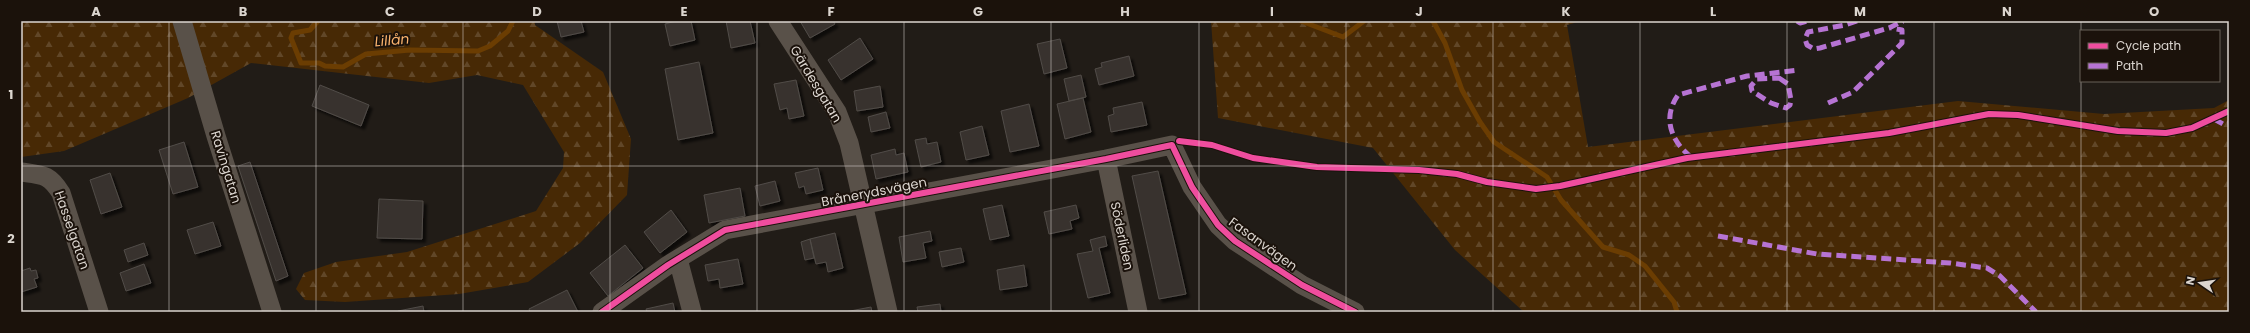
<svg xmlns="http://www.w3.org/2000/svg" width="2250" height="333" font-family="Poppins,sans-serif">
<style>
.forest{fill:url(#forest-firs)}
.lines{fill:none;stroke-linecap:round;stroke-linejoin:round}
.stream{stroke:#6b3d02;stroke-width:5}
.building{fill:#38332e;stroke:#514c48;filter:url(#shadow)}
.minor{stroke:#595149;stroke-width:19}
.quiet{stroke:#b673d3;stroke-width:5;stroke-dasharray:10 5;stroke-linecap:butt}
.cycleway-casing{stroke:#1b120b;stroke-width:8}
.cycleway{stroke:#ef4d9e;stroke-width:6}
.grid{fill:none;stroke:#dbd5cf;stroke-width:1;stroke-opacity:0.55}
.labels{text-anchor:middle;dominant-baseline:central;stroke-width:4;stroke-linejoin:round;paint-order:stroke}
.street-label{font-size:13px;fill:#dbd5cf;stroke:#1b120b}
.water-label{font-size:14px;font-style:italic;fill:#fcb46e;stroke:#1b120b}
.neatline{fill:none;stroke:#dbd5cf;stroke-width:1.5}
.grid-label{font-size:13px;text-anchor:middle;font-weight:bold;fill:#dbd5cf}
</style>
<defs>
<pattern id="forest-firs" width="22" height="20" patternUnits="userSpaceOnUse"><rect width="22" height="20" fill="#472905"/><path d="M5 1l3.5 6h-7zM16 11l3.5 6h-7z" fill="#614728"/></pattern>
<filter id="shadow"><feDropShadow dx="3.5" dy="3.5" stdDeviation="1" flood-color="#0009"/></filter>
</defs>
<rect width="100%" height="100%" fill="#211c17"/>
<!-- forest -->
<path class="forest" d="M21 21H535V25L603 72 631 139 627 195 580 243 528 282 459 294 345 302 305 300 296 289 304 273 336 262 407 252 536 211 563 168 564 152 523 85 477 75 429 83 251 63 188 98 64 151 21 157Z
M1211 21H1581L1567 25 1588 147 1958 101 2104 114 2214 108 2229 100V312H1524L1455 250 1373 148 1218 118Z"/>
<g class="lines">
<!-- stream -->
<path class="stream" d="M318 21 310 30 293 33 291 38 301 63H319L325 66 343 67 366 54 410 50 478 51 490 46 508 31 513 21
M1301 21 1343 37 1364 21
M1433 21 1445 43 1462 90 1480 122 1494 142 1547 177 1561 200 1603 247 1629 255 1645 266 1674 302 1677 312"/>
</g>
<!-- building -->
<path class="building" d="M557 21H581L584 32 561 37Z
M676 21H691L695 40 670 46 665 24Z
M726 21H750L755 43 731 48Z
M800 21H833L835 24 810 38Z
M860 38 873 59 841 80 828 60Z
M1060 39 1067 68 1044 74 1037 44Z
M1129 56 1134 76 1099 85 1095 69 1102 67 1101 63Z
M699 62 713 133 678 140 665 69Z
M1081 75 1086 97 1069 101 1064 79Z
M796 80 804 116 789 119 787 108 780 110 774 84Z
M320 85 369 105 361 126 312 106Z
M880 86 883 107 857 111 854 91Z
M1083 98 1091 132 1065 139 1057 104Z
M1142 102 1147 125 1111 132 1108 116 1114 114 1113 108Z
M1029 104 1039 146 1010 152 1001 111Z
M886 112 890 128 871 132 868 117Z
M982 126 989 155 966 160 960 132Z
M926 138 927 144 937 142 941 162 921 167 915 140Z
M184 142 198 187 173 194 159 150Z
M895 149 896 155 904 153 908 172 876 179 871 155Z
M250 162 288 276 276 281 238 166Z
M818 168 823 190 806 194 804 186 799 188 795 173Z
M1158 171 1186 294 1159 299 1132 176Z
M110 173 122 207 101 214 90 180Z
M775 181 780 201 760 206 755 186Z
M740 188 745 216 709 223 704 195Z
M379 199 423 201 422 239 377 238Z
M1002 205 1009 236 990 240 983 209Z
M1076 205 1079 218 1070 221 1072 229 1049 234 1044 212Z
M671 210 687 232 660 253 644 232Z
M213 222 221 246 195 254 187 230Z
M930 231 932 241 923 243 926 258 903 262 899 237Z
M835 233 843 268 828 272 826 262 816 264 810 239Z
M1105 236 1107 246 1099 248 1110 293 1088 298 1077 254 1093 251 1090 240Z
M810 239 814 258 805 260 801 242Z
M144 243 148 255 128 262 124 250Z
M625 245 643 268 608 296 590 273Z
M961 248 964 262 942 267 939 252Z
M738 259 743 284 720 288 719 279 708 281 705 265Z
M144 264 151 283 126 291 120 273Z
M1024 265 1027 286 1000 290 997 270Z
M30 268 31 271 36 270 38 278 34 279 37 287 21 292V271Z
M567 290 578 312H530L529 309Z
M673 303 675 312H647L646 309Z
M940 304 941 312H918L917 307Z
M423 306 424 312H398V311Z
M871 307 872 312H845Z"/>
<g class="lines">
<!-- minor -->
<path class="minor" d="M182 21 216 136 272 312
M778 21 837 112 849 143 888 312
M1106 159 1138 312
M21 172C43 175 49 174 61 193L99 312
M678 259 692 312
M602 312 668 265 725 230 1106 159 1172 145 1192 187 1218 225 1235 241 1302 285 1355 312"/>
<!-- quiet -->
<path class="quiet" d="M1797 21 1800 23 1807 21
M1857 21 1845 25 1808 32 1805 39 1807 45 1814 49 1820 48 1889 28 1903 21
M1779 78 1788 84 1791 100 1790 105 1786 108 1771 103 1752 91 1751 86 1757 79Z
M1828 103 1853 92 1902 43V30L1891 28
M2214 119 2223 124 2229 123
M1691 157C1671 141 1662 118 1678 95L1747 76 1799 70
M1718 236 1817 254 1950 263 1987 268 2000 276 2036 312"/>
<defs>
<path id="cycleway" d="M1179 141 1212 145 1253 158 1317 167 1419 170 1457 174 1487 182 1536 189 1560 186 1687 158 1889 133 1989 114 2018 115 2118 131 2166 133 2192 128 2229 111
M602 312 668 265 725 230 1106 159 1172 145 1192 187 1218 225 1235 241 1302 285 1355 312"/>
</defs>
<!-- cycleway casing -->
<use href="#cycleway" class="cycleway-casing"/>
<!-- cycleway -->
<use href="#cycleway" class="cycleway"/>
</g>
<!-- grid -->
<path class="grid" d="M169 21V312M316 21V312M463 21V312M610 21V312M757 21V312M904 21V312M1051 21V312M1199 21V312M1346 21V312M1493 21V312M1640 21V312M1787 21V312M1934 21V312M2081 21V312M21 166H2229"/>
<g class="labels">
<!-- street labels -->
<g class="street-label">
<text transform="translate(816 84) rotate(59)">Gärdesgatan</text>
<text transform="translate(226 167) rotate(73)">Ravingatan</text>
<text transform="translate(874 192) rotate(-11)">Brånerydsvägen</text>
<text transform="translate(72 230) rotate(71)">Hasselgatan</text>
<text transform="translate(1122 236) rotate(78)">Söderliden</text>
<text transform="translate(1263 244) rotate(36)">Fasanvägen</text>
</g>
<!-- water labels -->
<g class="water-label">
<text transform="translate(392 40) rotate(-5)">Lillån</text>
</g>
</g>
<!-- border -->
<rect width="2250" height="333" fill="none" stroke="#1b120b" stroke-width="44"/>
<!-- legend -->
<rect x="2080" y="30" width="140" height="52" fill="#1b120b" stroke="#686059"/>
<rect x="2088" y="43" width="20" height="6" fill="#ef4d9e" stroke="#686059"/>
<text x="2116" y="50" font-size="12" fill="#dbd5cf">Cycle path</text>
<rect x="2088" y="63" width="20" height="6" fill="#b673d3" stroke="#686059"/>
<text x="2116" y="70" font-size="12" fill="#dbd5cf">Path</text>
<!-- north arrow -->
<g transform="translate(2200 283) rotate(283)" stroke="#1b120b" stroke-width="3" paint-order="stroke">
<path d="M0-3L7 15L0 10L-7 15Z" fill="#dbd5cf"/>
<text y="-6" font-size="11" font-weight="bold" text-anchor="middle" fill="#dbd5cf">N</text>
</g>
<rect x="22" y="22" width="2206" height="289" class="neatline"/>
<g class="grid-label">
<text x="96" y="16">A</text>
<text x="243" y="16">B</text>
<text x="390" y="16">C</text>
<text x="537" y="16">D</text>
<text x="684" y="16">E</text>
<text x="831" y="16">F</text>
<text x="978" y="16">G</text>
<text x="1125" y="16">H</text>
<text x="1272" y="16">I</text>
<text x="1419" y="16">J</text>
<text x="1566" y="16">K</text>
<text x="1713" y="16">L</text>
<text x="1860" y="16">M</text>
<text x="2007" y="16">N</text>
<text x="2154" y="16">O</text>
<text x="11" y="99">1</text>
<text x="11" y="243">2</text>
</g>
</svg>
